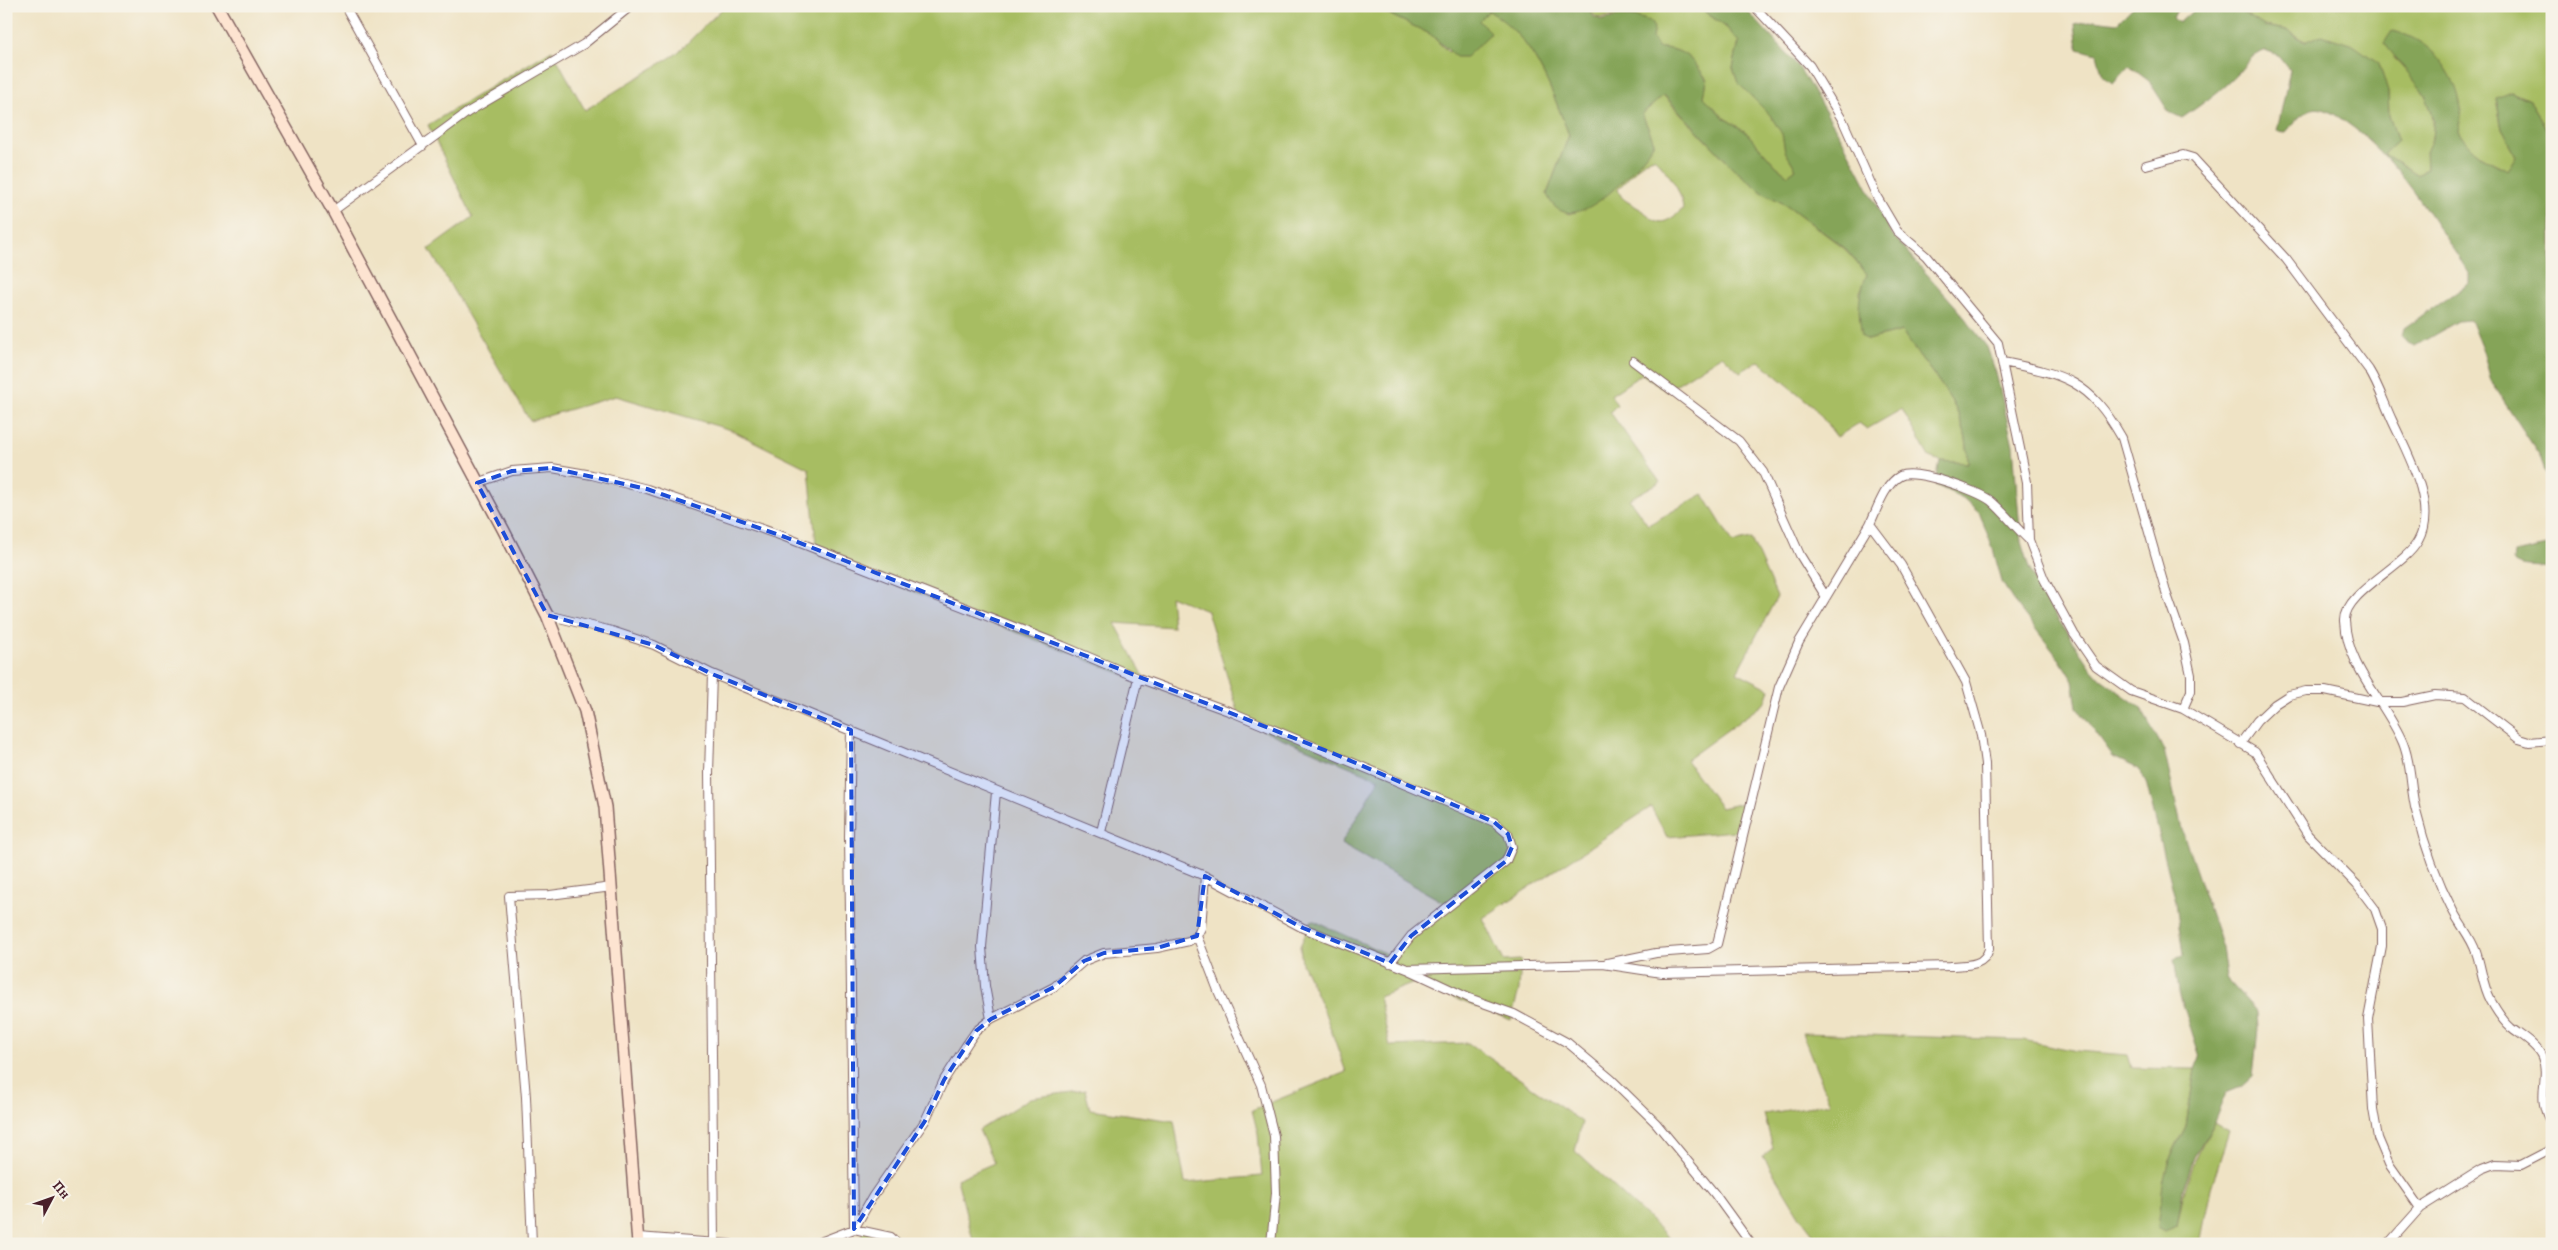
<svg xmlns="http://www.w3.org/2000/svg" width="2558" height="1250" font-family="Alegreya,serif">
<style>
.green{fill:#a7bd62;stroke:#786e46;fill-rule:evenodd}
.forest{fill:#85a458;stroke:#686242}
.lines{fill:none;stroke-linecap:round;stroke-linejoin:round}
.street-casing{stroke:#846461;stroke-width:10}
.secondary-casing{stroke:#846461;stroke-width:14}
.street{stroke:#fff;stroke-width:8}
.secondary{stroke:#fde4d1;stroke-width:11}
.marked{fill:#1d4ed8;fill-opacity:0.2;stroke:#1d4ed8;stroke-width:4;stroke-dasharray:10 6;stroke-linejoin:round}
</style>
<rect width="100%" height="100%" fill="#f7f3e8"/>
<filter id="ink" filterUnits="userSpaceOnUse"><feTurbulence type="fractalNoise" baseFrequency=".02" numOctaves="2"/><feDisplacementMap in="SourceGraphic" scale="10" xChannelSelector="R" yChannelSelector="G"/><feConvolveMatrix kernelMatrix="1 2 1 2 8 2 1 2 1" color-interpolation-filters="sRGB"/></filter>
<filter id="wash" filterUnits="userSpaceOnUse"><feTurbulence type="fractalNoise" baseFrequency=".0096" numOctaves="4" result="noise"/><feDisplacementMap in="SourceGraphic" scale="20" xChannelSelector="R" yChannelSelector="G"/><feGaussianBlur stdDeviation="1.12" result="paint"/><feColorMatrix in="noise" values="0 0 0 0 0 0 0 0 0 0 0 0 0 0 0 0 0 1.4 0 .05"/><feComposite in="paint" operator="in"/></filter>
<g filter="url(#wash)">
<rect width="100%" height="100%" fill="#efe3c5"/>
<!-- green -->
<path class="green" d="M725 6H1372L1430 34 1448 52 1491 34 1479 21 1489 10C1534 37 1551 89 1569 135L1547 194 1568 214C1597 206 1613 191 1631 169 1640 160 1648 153 1654 142L1642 114 1663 95 1734 169 1762 192 1788 206 1845 249 1868 274 1860 292 1867 340 1902 331C1931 376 1969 406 1968 463L1940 461 1929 457 1902 409 1867 429 1859 423 1837 437 1813 406 1759 361 1740 372 1722 355 1666 391 1642 374 1611 395 1617 405 1610 412 1660 482 1629 499 1648 525 1703 494 1733 543 1751 539 1777 597 1737 672 1770 689 1766 702 1686 760 1721 808 1743 803 1735 831 1667 837 1651 807 1483 918 1504 961 1521 960 1519 990 1511 1020 1414 983 1379 997 1390 1046 1468 1043 1582 1122 1575 1151 1676 1244H974L957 1179 994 1163 979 1130 1030 1098 1085 1090 1090 1109 1174 1121 1185 1183 1262 1176 1258 1134 1252 1110 1346 1072 1325 1013 1302 963 1300 946 1312 920 1393 957 1443 902 1341 844 1379 779 1241 721 1207 611 1170 596 1173 627 1115 623 1148 684 817 554 809 469 731 430 616 396 530 421 429 249 473 217 428 125 552 50 585 110 676 54ZM1654 158C1667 170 1682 191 1683 209 1655 234 1657 217 1633 205 1625 200 1621 199 1618 189L1644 161Z
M1586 6H1697L1727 28 1739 42 1733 68 1738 83 1770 115 1783 134 1785 151 1796 169 1788 175 1776 166 1745 131 1724 118 1704 97 1707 79C1692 60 1685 48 1658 48L1651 38 1653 28C1644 24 1634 20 1623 17 1604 12 1602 28 1586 6Z
M2233 6H2552V138L2529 100 2511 92 2496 99 2502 129 2517 156 2509 170C2486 160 2471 152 2458 131L2462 110 2393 57C2416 78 2439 105 2432 138 2429 151 2426 154 2427 169L2417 174 2384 154 2398 141 2389 116 2388 92 2287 30 2264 26Z
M1802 1033 2023 1040 2077 1051 2128 1055 2132 1068 2195 1069 2186 1126 2168 1162 2177 1227C2184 1184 2193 1160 2214 1122L2229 1131 2211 1188 2200 1244H1821L1800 1217 1763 1156 1773 1148 1764 1114 1830 1103Z
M868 1226 887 1229 906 1244H855Z"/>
<!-- forest -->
<path class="forest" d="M1372 6H1586L1594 17 1602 20 1621 16 1637 17 1650 21 1654 28 1652 38 1658 48C1685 48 1692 59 1707 80L1704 97 1724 118 1745 131 1776 166 1788 175 1796 169 1785 151 1782 134 1770 115 1738 83 1733 68 1739 42 1727 28 1697 6H1743L1798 66 1842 139 1892 235 1958 309 1987 347 1996 373 2013 445 2021 542 2029 568 2044 598 2089 666 2101 679 2140 707 2164 750 2182 830 2222 947 2226 978 2257 1012 2258 1029 2253 1076 2241 1087 2226 1093 2214 1122 2194 1157 2183 1189 2177 1227 2165 1232 2158 1228 2163 1184 2168 1162 2186 1126 2195 1069 2200 1057 2179 992 2174 959 2183 956 2176 902 2146 782 2139 769 2113 757 2077 707 2073 681 2060 660 2012 599 2002 582 1993 549 1979 512 1963 498 1935 485 1940 461 1968 463C1969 406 1931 376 1902 331L1867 340 1862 336C1858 310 1857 299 1867 274L1846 249 1788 206 1762 192 1734 169 1664 95 1642 114 1654 142C1640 167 1568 249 1547 194L1569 135C1551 89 1534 37 1489 11L1479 21 1491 33 1466 57H1456L1430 34Z
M2134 6H2179L2173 18 2179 23 2198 6H2233L2264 26 2287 30 2305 42 2322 35 2353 45 2379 63 2388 92 2389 116 2398 141 2384 154 2417 174 2427 169 2426 152 2432 139 2434 119 2425 94 2384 43 2392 31C2429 38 2456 71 2461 108 2462 115 2459 124 2458 131 2471 152 2486 160 2508 170L2517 156 2502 129 2496 98 2511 92 2529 100 2552 138V493L2540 456 2491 381 2484 354 2470 320 2458 321 2415 346 2408 343 2402 336 2404 328 2469 283V273C2431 218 2399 158 2343 120 2334 114 2323 106 2312 109 2301 113 2293 124 2286 132L2277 131 2290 70 2278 55 2265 50C2249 57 2249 61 2238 73 2222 90 2201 105 2182 118L2169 112 2149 81 2129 66 2113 83 2103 77 2097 54 2078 49 2075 24 2094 20 2117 23Z
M2552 545V570C2539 564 2524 569 2513 561L2514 553Z"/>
</g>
<g filter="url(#ink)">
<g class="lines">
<defs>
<path id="street" d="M345 6 423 146
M1754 6 1810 66 1843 121 1877 197 1897 231 1926 256 1998 343 2027 482 2029 540 2044 579 2074 634 2096 666 2131 691 2183 709 2255 752 2308 835 2357 885 2375 909 2382 929V946L2368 1019 2373 1109 2378 1138 2389 1164 2420 1208 2388 1244
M2146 165 2183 155 2193 158 2286 259 2369 370C2379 386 2384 403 2392 420 2407 453 2438 506 2418 541 2404 567 2343 593 2345 621 2347 668 2386 702 2403 743 2412 765 2410 788 2416 811 2424 844 2437 880 2453 911 2460 925 2471 937 2476 952 2482 968 2482 985 2491 1001 2496 1010 2503 1021 2511 1028 2521 1036 2537 1045 2542 1057 2551 1079 2534 1097 2552 1124
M333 211 468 112 584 44 631 6
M1633 361 1739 441 1763 472 1800 555 1826 597
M2003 362C2066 375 2089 380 2122 438L2166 592 2184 643 2191 675V691L2183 709
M477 483 512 471 552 468 592 475 647 489 785 537 1063 646 1138 678 1101 832
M547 615 612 631 654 645 712 674 1205 876 1303 928 1407 969 1603 964 1662 973 1950 966C1966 965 1984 967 1989 949L1985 764 1981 735 1966 682 1901 565 1870 524C1877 509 1885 484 1900 476 1915 468 1979 491 1991 501 2005 513 2016 528 2029 540
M712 674 709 773 714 1242
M1138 678 1234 713 1494 822 1508 834 1512 847 1506 861 1411 936 1390 963
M851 730 849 836 854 1229 891 1237 898 1244
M2240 744 2257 721 2275 704 2289 695 2306 691H2325L2377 702H2402L2435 695 2465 697 2519 739 2529 742 2552 740
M1197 936 1219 993 1261 1085 1274 1136 1276 1193 1271 1244
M1607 963 1656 953 1708 949 1717 944 1779 687 1799 642 1870 524
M1409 970 1469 998 1514 1014 1568 1043 1611 1079 1656 1123 1714 1193 1751 1244
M991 1019 985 986 982 947 996 792
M2420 1208 2482 1169 2495 1164 2521 1165 2548 1151 2552 1145
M638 1237 730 1244
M532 1244 526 1097 509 896 550 895 612 887
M815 1244 854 1229 873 1196 925 1121 944 1080 967 1044 976 1031 991 1019 1054 987 1084 961 1104 953 1157 948 1189 941 1197 936 1201 928 1205 876"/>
<path id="secondary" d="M217 6 333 211 504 531 547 615 585 711 605 807 638 1244"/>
</defs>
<!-- street casing -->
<use href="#street" class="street-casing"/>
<!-- secondary casing -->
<use href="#secondary" class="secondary-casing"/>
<!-- street -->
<use href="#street" class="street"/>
<!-- secondary -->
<use href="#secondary" class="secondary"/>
</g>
</g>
<!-- marked area -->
<path class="marked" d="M552 468 647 489 785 537 1337 755 1494 822 1508 834 1512 847 1506 861 1411 936 1390 963 1303 928 1205 876 1197 936 1157 948 1104 953 1084 961 1054 987 991 1019 976 1031 944 1080 925 1121 854 1229 851 730 712 674 654 645 547 615 477 483 512 471Z"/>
<!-- margin -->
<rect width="2558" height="1250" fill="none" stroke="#f7f3e8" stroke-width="25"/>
<!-- north arrow -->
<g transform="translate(52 1198) rotate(49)" stroke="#f7f3e8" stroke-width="4" paint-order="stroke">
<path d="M0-4L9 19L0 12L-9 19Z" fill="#4a1f2b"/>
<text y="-8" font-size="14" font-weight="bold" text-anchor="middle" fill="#4a1f2b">Пн</text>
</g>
</svg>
